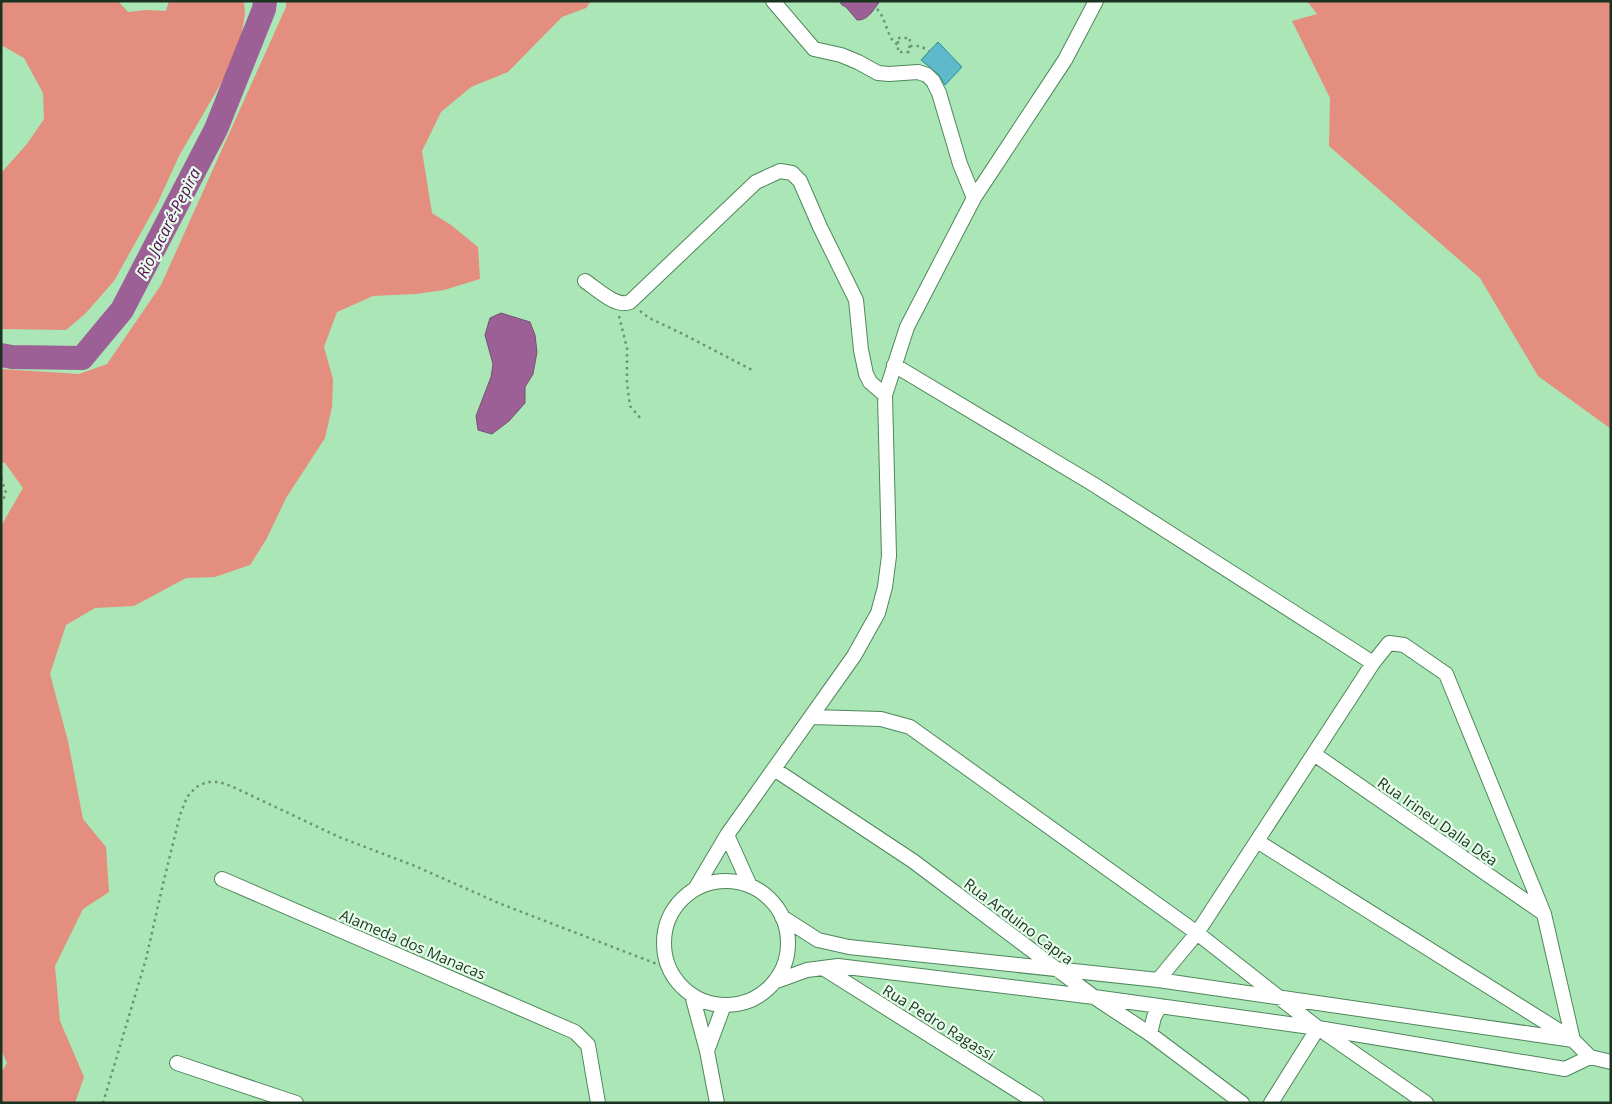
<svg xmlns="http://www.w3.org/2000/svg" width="1612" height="1104" font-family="'Open Sans',sans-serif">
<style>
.forest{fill:#e48e7f}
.water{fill:#9c6097;stroke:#755273}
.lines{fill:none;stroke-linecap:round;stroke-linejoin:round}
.river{stroke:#9c6097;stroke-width:24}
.building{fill:#5ebaca;stroke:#2a8c9b}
.street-casing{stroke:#4f875c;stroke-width:16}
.path{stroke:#6a9573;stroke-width:2.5;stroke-dasharray:2.5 4;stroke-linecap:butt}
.street{stroke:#fff;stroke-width:14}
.labels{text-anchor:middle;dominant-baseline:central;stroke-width:4.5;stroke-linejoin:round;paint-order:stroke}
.street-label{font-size:15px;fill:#1a3220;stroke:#e6fdea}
.water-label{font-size:16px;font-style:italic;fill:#590a55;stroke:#e6fdea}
</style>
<rect width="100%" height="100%" fill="#abe6b6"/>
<!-- forest -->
<path class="forest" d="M1 1H118L128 12 146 10 166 11 169 1H244L245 14 238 54 179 156 158 202 114 281 85 314 66 330 1 329V173L27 144 44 119 43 93 24 58 1 45Z
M286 1H591L586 8 562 17 508 72 471 87 441 112 422 151 432 213 451 225 478 247 480 279 444 290 416 294 373 296 337 312 324 347 333 379 332 407 325 438 286 498 266 540 250 565 215 577 186 578 134 606 95 608 66 625 50 674 68 741 83 819 106 847 109 892 83 909 55 966 60 1021 84 1077 75 1103H1V1073L7 1063 1 1050V526L23 488 5 463 1 462V369L79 374 107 364 161 285 286 7Z
M1307 1H1611V429L1538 376 1480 278 1329 146 1330 98 1292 21 1317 14Z"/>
<!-- water -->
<path class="water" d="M839 1H880C874 9 868 21 857 20L846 7 842 5Z
M501 313 530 322 535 335 537 352 533 374 525 387V403L509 421 492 434 478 430 476 416 491 377 493 364 485 335 490 318Z"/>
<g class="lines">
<!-- river -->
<path class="river" d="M1 355 12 357 82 358 122 310 216 129 264 9 265 1"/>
</g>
<!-- building -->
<path class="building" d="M938 42 962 67 945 85 939 75 921 60Z"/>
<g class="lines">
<defs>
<path id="street" d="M773 1 814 49 841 55 858 62 878 73 889 74 918 72 927 75 933 81 939 93 960 164 974 198
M585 281C597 289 616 308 630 302L756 182 780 171 792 173 800 181 820 227 856 300 861 350 866 374 870 382 885 395
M894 365 1093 484 1373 663
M811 717 881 719 910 727 1197 933 1318 1028 1426 1103
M1314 754 1543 913
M774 769 913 861 1094 997 1150 1034 1242 1103
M727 835 750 886
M1257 841 1569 1037
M222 879 575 1032 588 1045 598 1103
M664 943a62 62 0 1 1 124 0a62 62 0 1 1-124 0Z
M695 889 727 835 854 656 878 613 885 587 889 556 885 395 907 327 974 198 1065 60 1096 1
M782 917 818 940 849 947 1158 980 1573 1040 1590 1057 1611 1062
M823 968 1037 1103
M1158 980 1197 933 1373 663 1389 643 1404 645 1446 674 1544 914 1573 1040
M774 982 807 970 838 966 1094 997 1318 1028 1565 1069 1590 1057
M692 995 707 1051 717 1103
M1150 1034 1154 1017 1160 1006
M707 1051 724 1005
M177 1063 296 1103
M1271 1103 1318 1028"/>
</defs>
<!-- street casing -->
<use href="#street" class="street-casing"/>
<!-- path -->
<path class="path" d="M877 9C887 19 886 38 898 45
M898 38H910L909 52H898Z
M910 46H920L929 51
M640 311 649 318 683 334 752 370
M619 316 627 348V383L630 406 641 419
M1 478 6 493 1 504
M103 1103 146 959 163 884 180 815 187 797 196 787 207 782H219L231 786 339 837 415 866 501 904 670 969"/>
<!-- street -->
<use href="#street" class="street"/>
</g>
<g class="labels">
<!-- street labels -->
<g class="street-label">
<text transform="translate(1438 821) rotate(35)">Rua Irineu Dalla Déa</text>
<text transform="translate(1019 921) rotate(37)">Rua Arduino Capra</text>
<text transform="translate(413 944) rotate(23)">Alameda dos Manacas</text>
<text transform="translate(939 1022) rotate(32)">Rua Pedro Ragassi</text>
</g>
<!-- water labels -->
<g class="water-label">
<text transform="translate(168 223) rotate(-63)">Rio Jacaré-Pepira</text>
</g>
</g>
<!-- border -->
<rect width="1612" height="1104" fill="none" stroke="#1a3220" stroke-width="5"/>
</svg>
